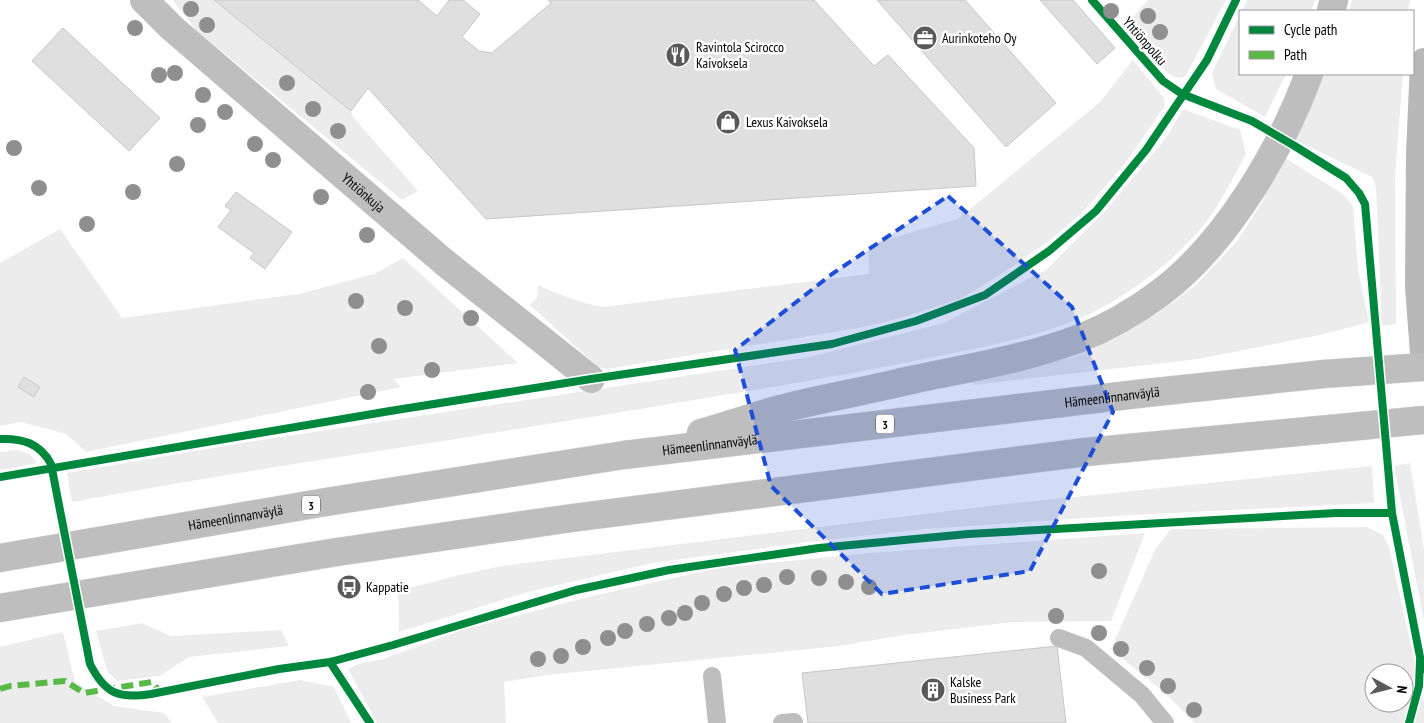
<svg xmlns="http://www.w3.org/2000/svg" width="1424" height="723" font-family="'PT Sans Narrow',sans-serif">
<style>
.green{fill:#ececec;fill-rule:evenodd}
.building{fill:#dfdfdf;stroke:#c7c7c7}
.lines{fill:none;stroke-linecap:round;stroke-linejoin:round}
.highway-casing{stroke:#dbdbdb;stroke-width:29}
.lane{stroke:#bebebe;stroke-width:18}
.street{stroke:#bebebe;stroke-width:28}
.secondary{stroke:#b8b8b8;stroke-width:28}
.highway{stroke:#bebebe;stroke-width:28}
.quiet{stroke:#58b947;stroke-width:6;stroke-dasharray:12 6;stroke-linecap:butt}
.cycleway-casing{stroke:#fff;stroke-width:11}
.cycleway{stroke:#00873e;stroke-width:8}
.tree{fill:#8f8f8f}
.marked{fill:#1d4ed8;fill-opacity:0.2;stroke:#1d4ed8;stroke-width:4;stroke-dasharray:10 6;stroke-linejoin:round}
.labels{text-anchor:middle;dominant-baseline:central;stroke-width:5;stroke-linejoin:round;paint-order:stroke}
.shield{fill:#fff;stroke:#4c4c4c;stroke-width:1}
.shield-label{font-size:12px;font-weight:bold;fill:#000}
.poi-label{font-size:14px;fill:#000;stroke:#fff;text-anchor:start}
.street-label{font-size:14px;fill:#000;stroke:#fff}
</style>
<rect width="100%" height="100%" fill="#fff"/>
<!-- green -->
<path class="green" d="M173 0H214L351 111 353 117 418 191 402 200 197 31Z
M1148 0H1226L1186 75 1182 78C1170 78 1164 69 1156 61L1159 58 1127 24Z
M1247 0H1315L1311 11H1242Z
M1352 0H1410L1408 11H1349Z
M1240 15V74H1286L1265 117 1216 89 1212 73Z
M1133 60 1164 98V107L1124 165 1081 214 1050 240 1009 269 959 300 893 320 858 328 607 369 598 367 530 305 537 298 538 285C559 295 579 302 602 307L869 274 868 245 958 219 1100 102Z
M1324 74H1403L1395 175 1396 324 1382 326 1376 188 1372 177 1295 140 1310 110Z
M1183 109 1240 130 1246 154C1233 178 1221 203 1204 225 1172 263 1129 296 1083 317 1039 336 990 346 943 355 868 371 793 384 718 396 615 413 513 430 411 446 298 463 185 481 72 502L67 473 261 440 810 357 944 323 1047 269 1107 209 1166 138Z
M1285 158 1343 194 1353 206 1358 269 1369 322 1320 335 1198 359 973 385V380L1075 357 1126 333 1172 303 1197 284 1237 241 1261 204Z
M60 229 122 318 299 294 374 274 403 258 518 363 393 379 401 387 86 452 66 434 21 422 0 426V263Z
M16 450 30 454 37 463 0 470V452Z
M1410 463 1424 549V621L1394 466Z
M1372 466 1374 503 1132 515 924 529 808 542 652 563 528 592 399 632 398 591 455 576 502 566 1006 504Z
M1367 527 1383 535 1389 547 1424 703V723H1195L1166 694 1111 649 1155 550 1171 529ZM1374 673H1404V703H1374Z
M1145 533 1111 621 1013 622 904 635 839 646 547 675 504 682 506 723H377L348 669 358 664 383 659 462 630 588 597 718 568 870 553Z
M142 623 171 636 281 630 289 646 189 657 160 676 117 681 107 671 96 631Z
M63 632 75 682 114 706 164 713 172 723H0V647Z
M300 680 334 687 351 723H218L202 697Z"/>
<!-- building -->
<path class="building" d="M214 0H418L437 16 449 0H463L480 14 462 37 479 51 492 53 551 3 548 0H814L874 66 888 55 974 148 976 186 486 219 368 88 351 111Z
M877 0H965L1056 103 1006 147Z
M1040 0H1073L1115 48 1097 64Z
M63 28 160 118 129 151 32 61Z
M236 192 292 232 265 269 250 258 254 253 218 227 231 210 225 206Z
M24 377 40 387 34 397 18 387Z
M358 588V593L343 595 342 590Z
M1057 646 1066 723H808L802 673Z"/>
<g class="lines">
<defs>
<g id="highway">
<path d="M1331 11 1334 0"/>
<path d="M701 433C727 426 752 417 777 410 818 399 861 392 902 382 961 369 1022 360 1078 339 1107 328 1136 311 1160 293 1226 244 1281 150 1309 74"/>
<path id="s2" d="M0 558 326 502 624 455 1146 393 1324 374 1424 367"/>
<path d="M0 608 337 552 572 518 1086 452 1424 420"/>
</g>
</defs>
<!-- highway casing -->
<use href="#highway" class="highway-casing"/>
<!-- lane -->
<path class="lane" d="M1059 638 1086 648 1142 695 1165 723
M712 676 717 723
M782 723 794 722"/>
<!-- street -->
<path class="street" id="s1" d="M144 0 172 28 444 262 591 379"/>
<!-- secondary -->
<path class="secondary" d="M1424 62 1420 154 1419 287 1424 353"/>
<!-- highway -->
<use href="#highway" class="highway"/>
<!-- quiet -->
<path class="quiet" d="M0 689 10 686 65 681 84 693 152 682 160 692"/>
<defs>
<path id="cycleway" d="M1092 0 1163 81 1182 94 1252 121 1293 145 1346 178 1359 193 1365 204 1392 513 1420 657 1424 669
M0 439C22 438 40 443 51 464L90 664C105 694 119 699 151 694L279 669 330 662 393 645 576 590 669 570 819 548 968 534 1336 513H1392
M0 477 390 411 591 379 832 344 916 321 985 295 1049 251 1096 211 1146 150 1207 60 1236 0
M330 662 370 723
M1409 723 1419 686 1420 660"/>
</defs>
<!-- cycleway casing -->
<use href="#cycleway" class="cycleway-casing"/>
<!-- cycleway -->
<use href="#cycleway" class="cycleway"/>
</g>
<!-- trees -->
<g class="tree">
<circle cx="191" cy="9" r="8"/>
<circle cx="1111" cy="11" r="8"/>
<circle cx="1148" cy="16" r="8"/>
<circle cx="207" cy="25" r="8"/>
<circle cx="135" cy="28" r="8"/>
<circle cx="1160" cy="32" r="8"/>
<circle cx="175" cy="73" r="8"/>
<circle cx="159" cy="75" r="8"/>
<circle cx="287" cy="83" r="8"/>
<circle cx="203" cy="95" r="8"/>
<circle cx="313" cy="109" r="8"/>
<circle cx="225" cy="112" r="8"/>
<circle cx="198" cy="125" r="8"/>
<circle cx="338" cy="131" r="8"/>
<circle cx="255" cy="144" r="8"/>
<circle cx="14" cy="148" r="8"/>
<circle cx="273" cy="160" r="8"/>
<circle cx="177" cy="164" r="8"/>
<circle cx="39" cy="188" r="8"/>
<circle cx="133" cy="192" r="8"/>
<circle cx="321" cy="197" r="8"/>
<circle cx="87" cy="224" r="8"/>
<circle cx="367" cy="235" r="8"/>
<circle cx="356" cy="301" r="8"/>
<circle cx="405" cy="308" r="8"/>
<circle cx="471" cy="318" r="8"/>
<circle cx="379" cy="346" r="8"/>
<circle cx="432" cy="370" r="8"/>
<circle cx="368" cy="392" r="8"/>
<circle cx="1099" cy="571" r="8"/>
<circle cx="787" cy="577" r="8"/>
<circle cx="819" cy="578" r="8"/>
<circle cx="846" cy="582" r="8"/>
<circle cx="764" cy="585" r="8"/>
<circle cx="869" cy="587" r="8"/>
<circle cx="744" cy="588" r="8"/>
<circle cx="724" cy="594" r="8"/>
<circle cx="702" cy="603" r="8"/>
<circle cx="685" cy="613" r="8"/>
<circle cx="1056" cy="616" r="8"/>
<circle cx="669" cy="618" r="8"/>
<circle cx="647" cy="624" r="8"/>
<circle cx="625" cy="631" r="8"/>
<circle cx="1099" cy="633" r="8"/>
<circle cx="608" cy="638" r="8"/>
<circle cx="583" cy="647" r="8"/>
<circle cx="1121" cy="649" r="8"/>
<circle cx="561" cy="656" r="8"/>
<circle cx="538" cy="659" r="8"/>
<circle cx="1147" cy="668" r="8"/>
<circle cx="1168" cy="686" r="8"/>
<circle cx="1194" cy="710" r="8"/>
</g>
<!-- marked area -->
<path class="marked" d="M948 196 1072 307 1113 412 1030 571 882 594 771 486 735 350 832 274Z"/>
<!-- icons -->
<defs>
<symbol id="office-disc" viewBox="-11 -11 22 22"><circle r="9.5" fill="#595959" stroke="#fff"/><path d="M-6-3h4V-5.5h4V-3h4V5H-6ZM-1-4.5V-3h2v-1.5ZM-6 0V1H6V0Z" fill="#fff"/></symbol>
<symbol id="restaurant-disc" viewBox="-11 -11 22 22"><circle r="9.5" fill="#595959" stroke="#fff"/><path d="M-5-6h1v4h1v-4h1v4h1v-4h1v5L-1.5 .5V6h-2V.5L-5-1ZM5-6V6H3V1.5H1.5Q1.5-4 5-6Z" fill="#fff"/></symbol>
<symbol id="shop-disc" viewBox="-11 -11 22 22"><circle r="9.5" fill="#595959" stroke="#fff"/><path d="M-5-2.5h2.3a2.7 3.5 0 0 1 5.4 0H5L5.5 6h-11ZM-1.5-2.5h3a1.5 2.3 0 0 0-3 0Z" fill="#fff"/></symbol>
<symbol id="bus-disc" viewBox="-11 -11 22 22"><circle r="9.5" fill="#595959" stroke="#fff"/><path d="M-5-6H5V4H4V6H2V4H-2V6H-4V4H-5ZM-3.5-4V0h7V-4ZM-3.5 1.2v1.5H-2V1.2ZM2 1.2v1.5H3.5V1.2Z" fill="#fff"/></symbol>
<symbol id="building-disc" viewBox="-11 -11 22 22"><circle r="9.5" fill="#595959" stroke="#fff"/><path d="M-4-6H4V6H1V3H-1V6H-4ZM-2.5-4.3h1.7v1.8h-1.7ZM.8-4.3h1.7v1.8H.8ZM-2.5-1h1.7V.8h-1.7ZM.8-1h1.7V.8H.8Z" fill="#fff"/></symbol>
</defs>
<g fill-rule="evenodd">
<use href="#office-disc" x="911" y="24" width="28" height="28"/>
<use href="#restaurant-disc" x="664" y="41" width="28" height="28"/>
<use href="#shop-disc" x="714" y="108" width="28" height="28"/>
<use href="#bus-disc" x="335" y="573" width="28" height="28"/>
<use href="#building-disc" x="919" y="676" width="28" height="28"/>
</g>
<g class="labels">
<!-- shield labels -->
<g class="shield">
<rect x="876" y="414.5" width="18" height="19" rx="4"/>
<rect x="302" y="495.5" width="18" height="19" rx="4"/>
</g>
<g class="shield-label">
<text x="885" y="424">3</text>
<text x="311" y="505">3</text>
</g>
<!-- poi labels -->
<g class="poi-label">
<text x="942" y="38">Aurinkoteho Oy</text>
<text x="696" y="47">Ravintola Scirocco<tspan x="696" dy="16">Kaivoksela</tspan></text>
<text x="746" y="122">Lexus Kaivoksela</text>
<text x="366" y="587">Kappatie</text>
<text x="950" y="682">Kalske<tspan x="950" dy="16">Business Park</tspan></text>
</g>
<!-- street labels -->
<g class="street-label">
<text transform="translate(1145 41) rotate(49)">Yhtiönpolku</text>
<text stroke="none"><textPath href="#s1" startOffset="292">Yhtiönkuja</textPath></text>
<text stroke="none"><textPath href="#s2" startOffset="1124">Hämeenlinnanväylä</textPath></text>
<text stroke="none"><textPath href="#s2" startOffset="719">Hämeenlinnanväylä</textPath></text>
<text stroke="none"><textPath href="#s2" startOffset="239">Hämeenlinnanväylä</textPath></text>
</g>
</g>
<!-- legend -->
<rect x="1239" y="10" width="175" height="65" fill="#ffffff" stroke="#999999"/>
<rect x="1249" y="26" width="25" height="8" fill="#00873e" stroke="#999999"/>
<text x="1284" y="35" font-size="15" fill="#000000">Cycle path</text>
<rect x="1249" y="51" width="25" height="8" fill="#58b947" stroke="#999999"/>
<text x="1284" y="60" font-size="15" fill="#000000">Path</text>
<!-- north arrow -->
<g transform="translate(1389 688) rotate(97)"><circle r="24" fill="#ffffff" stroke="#999999"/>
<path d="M0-4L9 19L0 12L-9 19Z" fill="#595959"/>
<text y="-8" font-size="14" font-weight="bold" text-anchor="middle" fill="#000000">N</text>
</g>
</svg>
